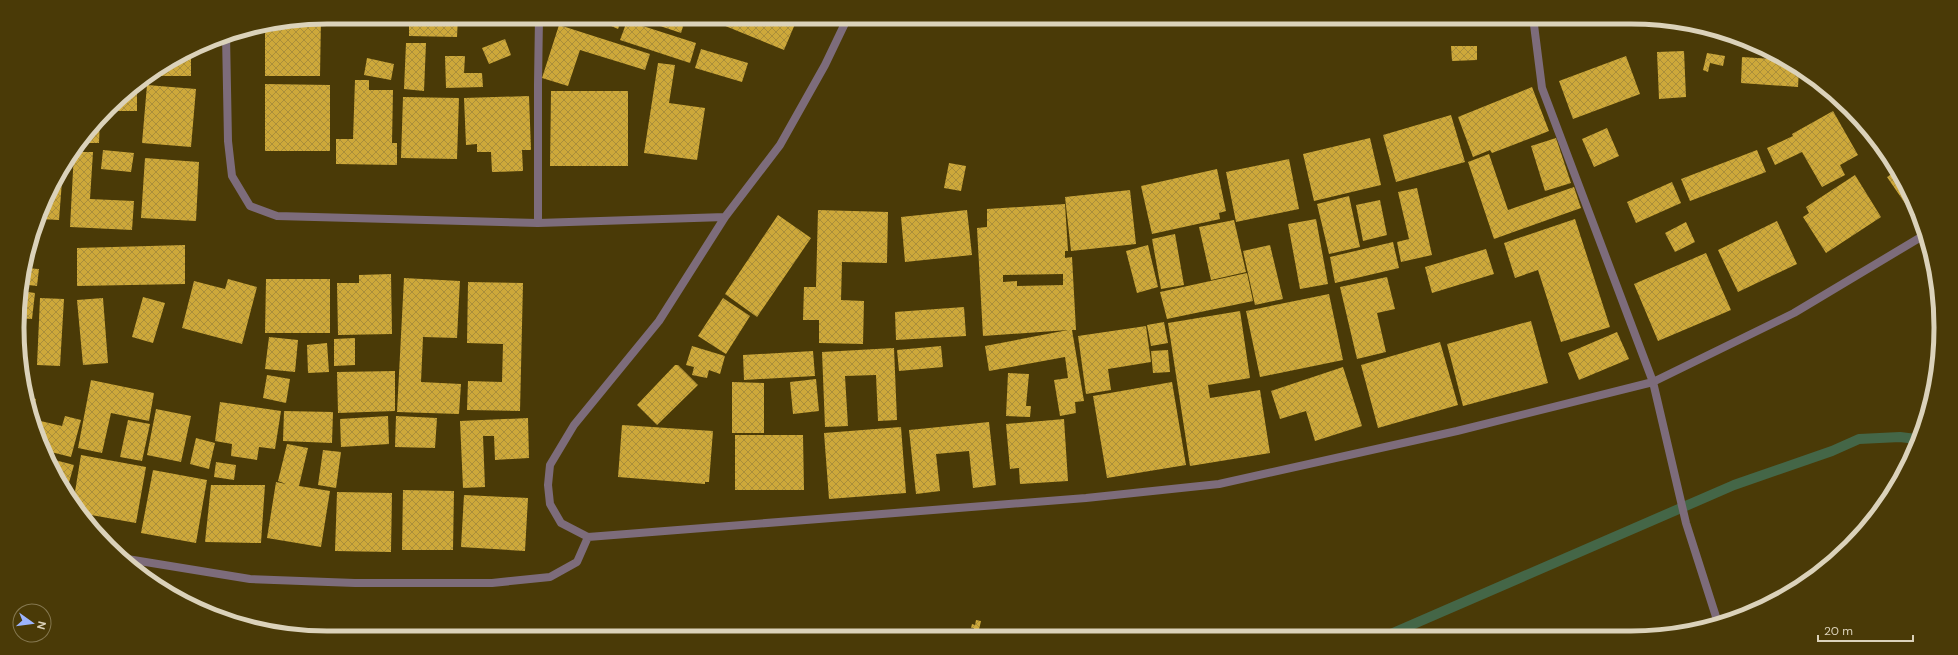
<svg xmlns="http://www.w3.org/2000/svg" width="1958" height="655" font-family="'DM Sans',sans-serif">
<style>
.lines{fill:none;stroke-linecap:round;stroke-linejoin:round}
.stream{stroke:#446647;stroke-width:10}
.building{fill:url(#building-cross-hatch);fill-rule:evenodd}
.minor{stroke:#7d6c7b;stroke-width:8}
.rim{fill:none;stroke:#dbd2ba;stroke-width:5}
</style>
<defs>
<pattern id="building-cross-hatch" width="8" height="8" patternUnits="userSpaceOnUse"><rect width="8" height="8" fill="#cda83a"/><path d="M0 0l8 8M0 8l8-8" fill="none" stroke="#aa8e3a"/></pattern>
</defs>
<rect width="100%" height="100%" fill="#4a3a07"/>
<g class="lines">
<!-- stream -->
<path class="stream" d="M1386 636 1734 485 1832 451 1859 439 1900 437 1916 439"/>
</g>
<!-- building -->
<path class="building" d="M409 17H458L457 37 409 36Z
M591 17H623L618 29Z
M633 17H686L681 33Z
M715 17H798L784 50 713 21Z
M321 18 320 76H265V24Z
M627 21 696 43 690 63 620 40Z
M559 25 650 54 645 70 580 50 568 86 542 78Z
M505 39 511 55 489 64 482 48Z
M406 43H426L424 91 404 89Z
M1451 46H1477V60L1452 61Z
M701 49 748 63 742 82 695 68Z
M1684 51 1686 97 1659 99 1657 52Z
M191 52V76H152Z
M1707 53 1725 56 1723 66 1710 63 1708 72 1703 70Z
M445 56H465L464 73H482L483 87 446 88Z
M1626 56 1640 94 1573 119 1559 81Z
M1742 57 1786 60 1799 69 1798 87 1741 83Z
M367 58 394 64 391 80 364 75Z
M658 63 675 65 669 103 705 108 697 160 644 153Z
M355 80H369V90H393L392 143H397V165L336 164V139H353Z
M265 84 330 85V151H265Z
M137 85V111H107L123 94Z
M147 85 196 89 191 147 142 143Z
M1532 87 1549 131 1492 153 1490 150 1473 157 1458 117Z
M551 91H628V166H550Z
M529 96 531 150H522L523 171 492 172 491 152H477V144L466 145 464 98Z
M403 97 459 98 457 159 401 158Z
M1833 111 1858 155 1840 165 1845 175 1822 187 1802 152 1775 165 1767 148 1793 136 1792 134Z
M1451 115 1465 162 1396 182 1383 135Z
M100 119 99 143H78L81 138Z
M1607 128 1619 156 1594 167 1582 139Z
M1370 138 1381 185 1314 201 1303 154Z
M1556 138 1571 183 1545 191 1531 146Z
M103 150 134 153 131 172 101 169Z
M1757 150 1766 172 1690 201 1681 179Z
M74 152H93L90 199 134 201 132 230 70 227Z
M1489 154 1508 210 1574 187 1581 208 1494 239 1468 162Z
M145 158 199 162 196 221 141 218Z
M1289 159 1299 209 1236 222 1226 172Z
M949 163 966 166 961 191 944 188Z
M63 168 59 220 40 219 49 190Z
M1217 169 1226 211 1219 213 1220 219 1152 234 1141 186Z
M1898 170 1918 212 1913 215 1887 177Z
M1855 175 1881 217 1826 253 1803 217 1809 213 1806 207Z
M1672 182 1681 203 1636 223 1627 202Z
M1417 188 1432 255 1401 262 1397 242 1409 239 1398 192Z
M1130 190 1136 244 1071 251 1065 197Z
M1349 196 1360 247 1329 254 1317 204Z
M1380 200 1387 235 1363 241 1356 205Z
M1065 204 1068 251H1065V258L1072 257 1076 330H1072L1084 401 1075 402 1076 413 1060 416 1054 380 1068 378 1065 357 989 371 985 346 1068 330 983 336 977 228 987 227V209ZM1063 274V285L1017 286V281L1003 282V275Z
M818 210 888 212 887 263 842 262 841 300 864 301 863 344 819 343V320H803L804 287H816Z
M967 210 972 255 905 262 901 217Z
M778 215 811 238 757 317 725 294Z
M1316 219 1328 284 1300 289 1288 224Z
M1575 219 1610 327 1561 342 1538 270 1515 278 1504 243Z
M1234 220 1246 272 1211 280 1199 227Z
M1777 221 1797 264 1738 292 1718 250Z
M1686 222 1695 242 1675 252 1665 233Z
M1175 234 1184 285 1161 289 1152 239Z
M1393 242 1399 268 1335 283 1330 257Z
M185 245V284L77 286V248Z
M1148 245 1158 287 1137 293 1126 251Z
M1270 245 1283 299 1255 305 1243 251Z
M1486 249 1494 274 1432 293 1425 267Z
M1706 253 1731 310 1658 341 1634 284Z
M25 268 39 269 37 286 20 284Z
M1247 273 1253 301 1167 319 1160 292Z
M391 274 392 334 338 335 337 283H359V275Z
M1387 277 1395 309 1377 313 1386 352 1357 359 1340 287Z
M404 278 460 281 457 338 423 337 421 382 461 384 459 414 397 412Z
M228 279 257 287 242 344 182 328 194 281 225 289Z
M266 279H330V333H265Z
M468 282 523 283 520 411 467 410 468 381 502 382 503 344 467 343Z
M20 291 35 293 32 319 19 318Z
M1329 294 1343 360 1260 377 1246 311Z
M143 297 165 303 153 343 132 337Z
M40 298 64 299 60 366 37 365Z
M103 298 108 363 83 365 77 300Z
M723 298 750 316 726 354 698 336Z
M964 307 966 336 896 340 895 312Z
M1240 311 1250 378 1208 385 1210 398 1260 390 1270 453 1190 466 1168 323Z
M1531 321 1548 383 1463 406 1447 344Z
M1164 322 1168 343 1151 346 1147 325Z
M1146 326 1151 362 1108 369 1111 390 1086 394 1078 336Z
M1617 332 1629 359 1579 380 1568 353Z
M269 337 298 340 295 372 265 369Z
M355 338V365L334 366V339Z
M1440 342 1458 405 1378 428 1361 365Z
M327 343 329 372 308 373 307 345Z
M692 346 725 356 720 374 709 370 707 378 692 375 694 367 686 365Z
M941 346 943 367 899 371 897 350Z
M894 348 897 420 878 421 876 375 845 376 848 426 825 427 822 352Z
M1168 350 1170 372 1153 373 1151 351Z
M813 351 815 376 744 380 743 355Z
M675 365H678L698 385 657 425 637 405Z
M1343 367 1362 426 1315 441 1306 411 1280 419 1271 391Z
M395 371V411L338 413 337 372Z
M1008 373 1029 374 1026 406H1031L1030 417 1006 416Z
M267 375 290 379 286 403 263 398Z
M816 379 819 411 793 414 790 382Z
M91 380 154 393 149 421 111 413 102 453 78 448Z
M732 382 764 383V433H732Z
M1172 382 1186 465 1107 478 1093 396Z
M26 396 36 399 31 416 28 408Z
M220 402 281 411 275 449 259 447 257 460 231 456 232 444 215 441Z
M156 409 191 416 181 462 147 455Z
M284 411 333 412 332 443 283 441Z
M65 416 81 420 71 457 47 451 32 419 62 426Z
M388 416 389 444 341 447 340 419Z
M396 416 437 418 435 448 395 447Z
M528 418 529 458 495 460 494 436H483L485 487 463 488 460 421Z
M1064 419 1068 481 1020 484 1019 468 1010 469 1006 424Z
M128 420 150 424 142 461 120 457Z
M989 422 996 485 973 488 969 451 936 454 940 491 916 494 909 430Z
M622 425 713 431 709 482H705V484L618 477Z
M901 427 906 493 829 499 824 433Z
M735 435H803L804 490H735Z
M196 438 215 443 209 469 190 464Z
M287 444 308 448 299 486 330 491 321 547 267 538 276 482 286 484 278 481Z
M323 450 341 452 336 488 318 485Z
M81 455 146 467 136 523 80 513 73 504Z
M51 459 74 465 66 493Z
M216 462 236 465 234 480 214 477Z
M153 470 207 480 196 543 141 533Z
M211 485H265L261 543 205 542Z
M403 490 454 491 453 550H402Z
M337 492 392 493 391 552 335 551Z
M464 495 528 498 525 551 461 547Z
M976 620 981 621 978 634 973 633 974 628H971L972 624 975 625Z
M983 630 996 633V637L981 635Z"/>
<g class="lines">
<!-- minor -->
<path class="minor" d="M848 17 825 65 780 145 725 217 659 321 574 425 550 465 548 485 550 504 561 523 588 537 1086 498 1219 484 1457 431 1653 382 1794 313 1926 234
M1299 17 1377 19 1449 17
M1533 17 1542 88 1653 382 1686 523 1718 623
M226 35 228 141 232 176 250 206 277 216 538 223 725 217
M538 223V84L539 17
M121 558 250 579 355 583H492L550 577 577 562 588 537"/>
</g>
<!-- crop -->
<path d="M0 0H1958V655H0ZM327 24H1631A303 303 0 0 1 1934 327V328A303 303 0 0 1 1631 631H327A303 303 0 0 1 24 328V327A303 303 0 0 1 327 24Z" fill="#4a3a07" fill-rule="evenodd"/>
<path class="rim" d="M327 24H1631A303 303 0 0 1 1934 327V328A303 303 0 0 1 1631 631H327A303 303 0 0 1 24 328V327A303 303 0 0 1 327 24Z"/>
<!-- north arrow -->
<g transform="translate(32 623) rotate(104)"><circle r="19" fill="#4a3a07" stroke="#84774f"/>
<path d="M0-3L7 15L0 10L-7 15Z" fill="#9cb4fd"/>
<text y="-6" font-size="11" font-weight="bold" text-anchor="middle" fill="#dbd2ba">N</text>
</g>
<!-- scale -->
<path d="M1818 635v6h95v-6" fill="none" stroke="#dbd2ba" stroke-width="2"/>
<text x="1824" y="635" font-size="12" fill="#dbd2ba" stroke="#4a3a07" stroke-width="3" paint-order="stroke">20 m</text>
</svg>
